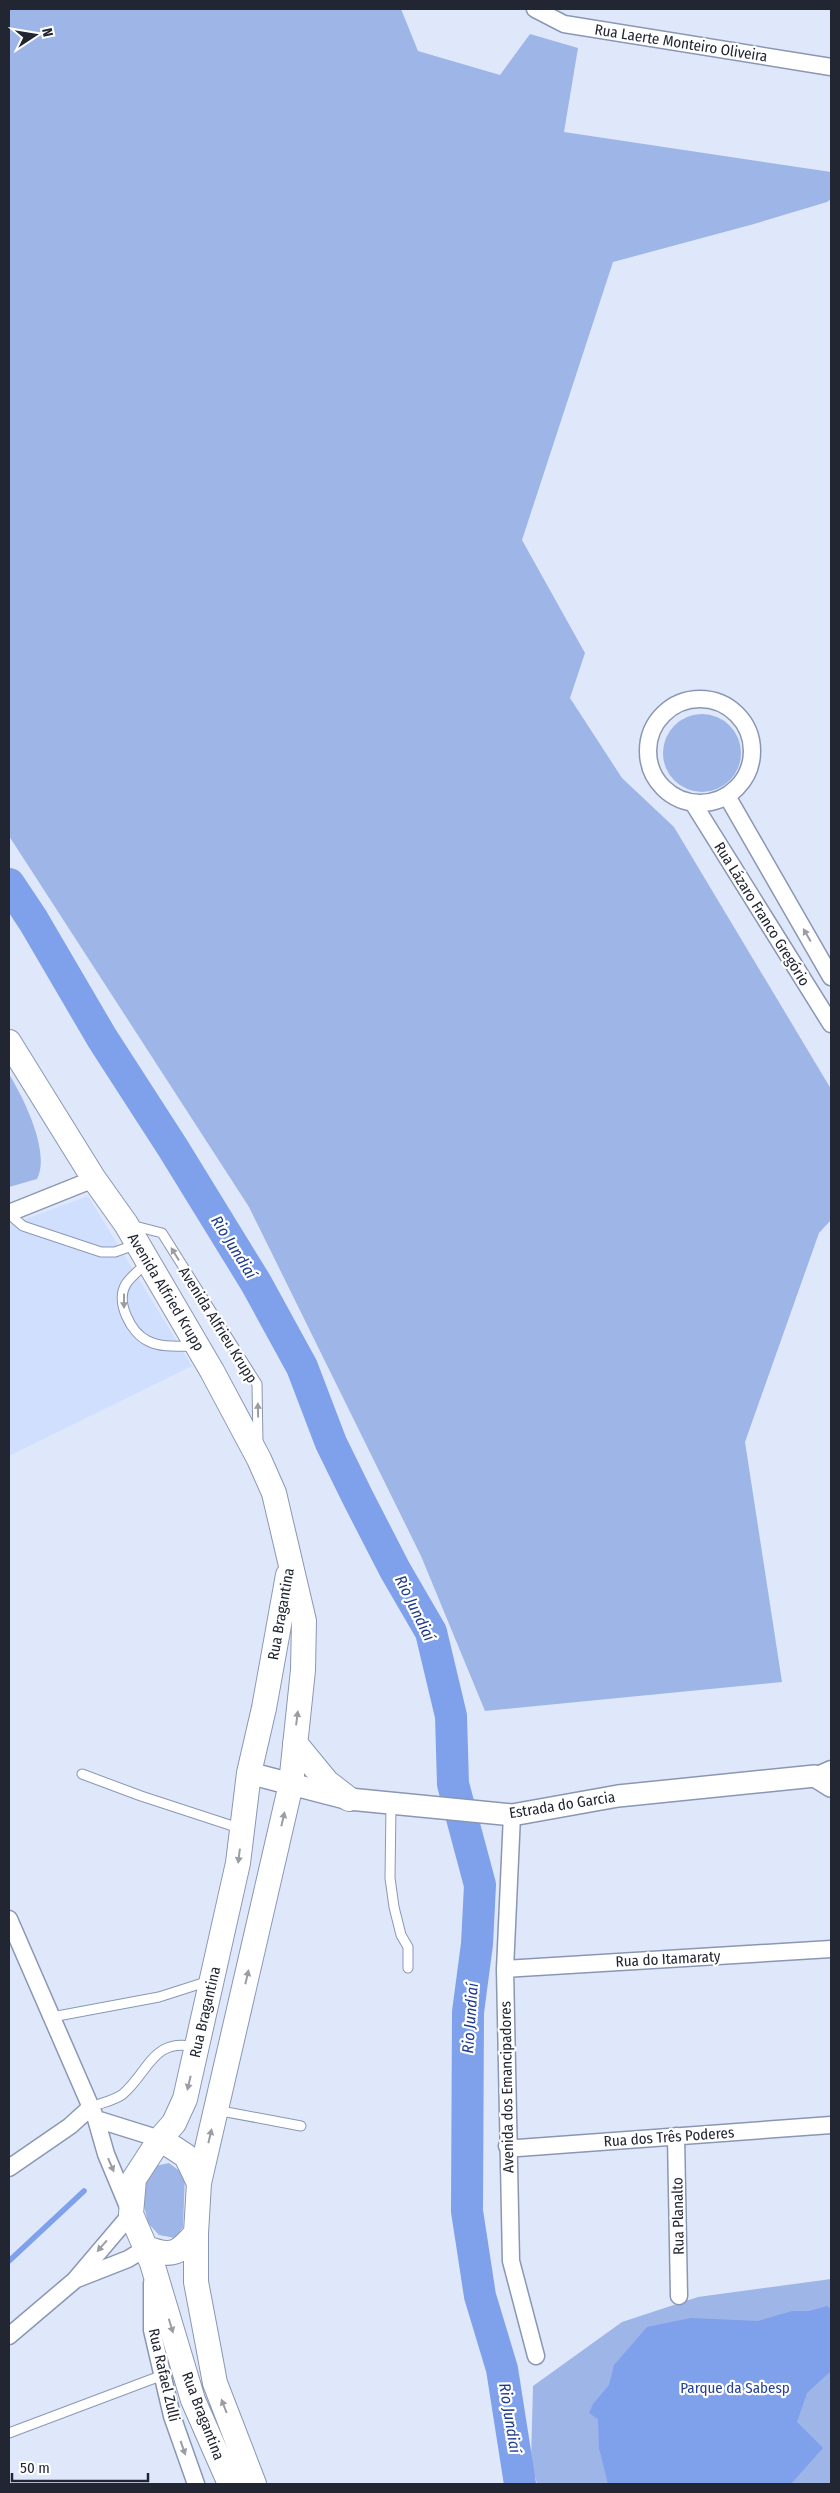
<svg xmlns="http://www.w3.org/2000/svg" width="840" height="2493" font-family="'Fira Sans Condensed',sans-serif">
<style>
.built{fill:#d1dffe}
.green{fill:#9eb5e8}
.water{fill:#7fa0eb}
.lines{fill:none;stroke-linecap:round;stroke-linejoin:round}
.stream{stroke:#7fa0eb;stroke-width:5.5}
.river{stroke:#7fa0eb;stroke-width:32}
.service-casing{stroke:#8a97b4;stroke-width:11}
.minor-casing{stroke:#8a97b4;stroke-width:19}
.tertiary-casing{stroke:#8a97b4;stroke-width:24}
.secondary-casing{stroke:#8a97b4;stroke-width:26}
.service{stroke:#fff;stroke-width:9}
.minor{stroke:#fff;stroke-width:16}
.tertiary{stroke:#fff;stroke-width:21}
.secondary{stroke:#fff;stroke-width:24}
.oneway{fill:#9b9da3}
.labels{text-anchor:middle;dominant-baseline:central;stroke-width:4.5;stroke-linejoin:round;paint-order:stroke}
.street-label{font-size:15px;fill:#212632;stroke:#fff}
.park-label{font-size:15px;fill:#244298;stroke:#fff}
.water-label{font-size:16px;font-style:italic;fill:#1d398f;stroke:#fff}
</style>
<rect width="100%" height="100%" fill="#dfe8fb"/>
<!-- built -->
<path class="built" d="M88 1196 192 1366 9 1456V1225Z"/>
<!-- green -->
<path class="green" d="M9 9H401L418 51 500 75 530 34 578 48 564 132 831 172V199L827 202 754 224 613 262 522 540 585 653 570 698 622 778 674 827 831 1089V1220L819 1233 745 1442 782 1682 485 1711 421 1556 249 1207 9 836Z
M663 753a39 39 0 1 1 78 0a39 39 0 1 1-78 0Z
M9 1074C23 1097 51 1152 37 1179L9 1187Z
M169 2163 185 2175 183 2227 175 2238 159 2235 148 2223 143 2201V2188L155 2166Z
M831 2279V2484H537L531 2461 533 2386 622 2322 698 2297Z"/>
<!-- water -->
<path class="water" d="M827 2306 831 2309V2371L807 2393 797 2422 823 2448 791 2484H608L599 2448 598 2419 589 2413 593 2404 609 2385 614 2365 647 2327 691 2318 758 2321 792 2311H809Z"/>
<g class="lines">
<!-- stream -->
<path class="stream" d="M9 2261 84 2191"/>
<!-- river -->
<path class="river" d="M9 884 33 920 102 1038 173 1148 256 1283 302 1367 331 1443 358 1498 395 1570 431 1632 451 1716 453 1784 480 1885 477 1944 468 2012 467 2211 480 2296 502 2369 520 2484"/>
<defs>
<path id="service" d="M9 1214 23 1226 101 1252H115L137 1244
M131 1225 162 1233 257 1384 258 1444
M148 1262C141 1269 131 1276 126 1284 115 1302 131 1333 148 1341 162 1348 179 1346 194 1346
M82 1774 141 1796 242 1829
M391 1805 390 1878 394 1907 401 1935 408 1947V1968
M52 2017 159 1997 209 1981
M91 2107C101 2103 116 2100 123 2094 150 2070 153 2037 196 2047
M216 2110 301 2126
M9 2433 163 2375"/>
<path id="minor" d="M535 9 564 24 831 67
M648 751a52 52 0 1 1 104 0a52 52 0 1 1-104 0Z
M727 796 831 977
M693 803 831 1024
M9 1213 94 1179
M815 1776 831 1769
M512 1815 505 1969 511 2261 536 2356
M9 1919 96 2119 106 2154 131 2214 75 2280 9 2336
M505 1969 831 1949
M96 2119 160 2139
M676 2136 679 2296
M507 2146 518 2148 831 2125
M9 2168 70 2126 91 2107
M77 2279 128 2259 146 2248
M152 2283V2330L172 2416 196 2484"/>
<path id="tertiary" d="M249 1773 349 1799 512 1815 618 1796 815 1776 831 1786"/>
<path id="secondary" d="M9 1042 94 1179 126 1224 212 1371 259 1459 274 1493 304 1621 303 1670 291 1784 199 2183 196 2233V2282L207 2340 215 2383 254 2484
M295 1743 327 1782 349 1799
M160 2139 186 2156 199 2183
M146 2248C173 2258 179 2253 196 2233
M230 2484 193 2400 152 2263 131 2214 134 2179 160 2139 174 2123 185 2099 238 1863 249 1773 264 1708 288 1575"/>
</defs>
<!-- service casing -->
<use href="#service" class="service-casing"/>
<!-- minor casing -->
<use href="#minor" class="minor-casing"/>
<!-- tertiary casing -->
<use href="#tertiary" class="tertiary-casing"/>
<!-- secondary casing -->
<use href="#secondary" class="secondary-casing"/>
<!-- service -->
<use href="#service" class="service"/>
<!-- minor -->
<use href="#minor" class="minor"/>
<!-- tertiary -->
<use href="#tertiary" class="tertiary"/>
<!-- secondary -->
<use href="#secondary" class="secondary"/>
</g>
<!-- one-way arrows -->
<defs><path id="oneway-solid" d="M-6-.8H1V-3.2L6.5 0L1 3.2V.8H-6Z" transform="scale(1.25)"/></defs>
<g class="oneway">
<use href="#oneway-solid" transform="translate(807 935) rotate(-120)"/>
<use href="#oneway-solid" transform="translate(175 1254) rotate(-122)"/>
<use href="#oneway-solid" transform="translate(124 1301) rotate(90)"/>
<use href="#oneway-solid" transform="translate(258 1410) rotate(-91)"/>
<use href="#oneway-solid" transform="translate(297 1718) rotate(-83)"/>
<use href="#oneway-solid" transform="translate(283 1819) rotate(-77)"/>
<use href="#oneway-solid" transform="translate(239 1856) rotate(97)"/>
<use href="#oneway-solid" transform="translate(247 1977) rotate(-77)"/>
<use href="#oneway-solid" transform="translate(189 2083) rotate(103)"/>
<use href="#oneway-solid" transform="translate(210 2136) rotate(-77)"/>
<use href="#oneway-solid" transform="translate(111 2165) rotate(67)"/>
<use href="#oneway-solid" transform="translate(102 2246) rotate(131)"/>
<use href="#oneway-solid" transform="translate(171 2326) rotate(73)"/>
<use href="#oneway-solid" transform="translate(224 2406) rotate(-111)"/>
<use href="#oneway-solid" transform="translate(183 2448) rotate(71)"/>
</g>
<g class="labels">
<!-- street labels -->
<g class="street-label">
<text transform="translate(681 43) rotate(9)">Rua Laerte Monteiro Oliveira</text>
<text transform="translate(762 914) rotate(58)">Rua Lázaro Franco Gregório</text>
<text transform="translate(166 1292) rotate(59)">Avenida Alfried Krupp</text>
<text transform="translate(218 1325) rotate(58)">Avenida Alfrieu Krupp</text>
<text transform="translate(281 1614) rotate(-80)">Rua Bragantina</text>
<text transform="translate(562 1805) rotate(-9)">Estrada do Garcia</text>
<text transform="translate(668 1959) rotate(-3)">Rua do Itamaraty</text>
<text transform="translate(205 2012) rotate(-77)">Rua Bragantina</text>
<text transform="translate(507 2087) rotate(-91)">Avenida dos Emancipadores</text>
<text transform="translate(669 2137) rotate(-4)">Rua dos Três Poderes</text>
<text transform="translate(678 2216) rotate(-91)">Rua Planalto</text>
<text transform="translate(164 2375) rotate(77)">Rua Rafael Zulli</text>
<text transform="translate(203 2416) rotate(69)">Rua Bragantina</text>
</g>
<!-- park labels -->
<g class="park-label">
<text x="735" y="2388">Parque da Sabesp</text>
</g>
<!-- water labels -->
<g class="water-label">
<text transform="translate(234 1247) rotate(58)">Rio Jundiaí</text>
<text transform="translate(415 1608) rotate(64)">Rio Jundiaí</text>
<text transform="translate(470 2018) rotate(-86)">Rio Jundiaí</text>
<text transform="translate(510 2418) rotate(81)">Rio Jundiaí</text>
</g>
</g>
<!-- border -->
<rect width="840" height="2493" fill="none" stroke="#212632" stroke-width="20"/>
<!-- north arrow -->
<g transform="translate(35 35) rotate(78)" stroke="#ffffff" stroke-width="4" paint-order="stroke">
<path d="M0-4L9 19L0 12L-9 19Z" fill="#212632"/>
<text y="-8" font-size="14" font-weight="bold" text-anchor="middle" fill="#212632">N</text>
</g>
<!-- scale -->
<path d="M12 2473v8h136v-8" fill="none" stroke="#212632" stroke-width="2.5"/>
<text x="20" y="2473" font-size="15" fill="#212632" stroke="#ffffff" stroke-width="4" paint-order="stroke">50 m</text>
</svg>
